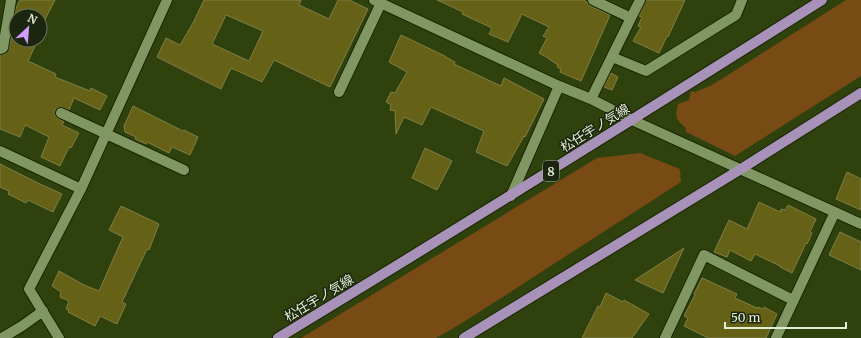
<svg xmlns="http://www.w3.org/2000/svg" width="861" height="338" font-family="Merriweather,'Noto Sans JP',serif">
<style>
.green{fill:#774b13}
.building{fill:#656217;stroke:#807e45;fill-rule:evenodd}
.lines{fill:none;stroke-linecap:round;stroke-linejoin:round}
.minor-casing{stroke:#192601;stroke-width:12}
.major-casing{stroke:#192601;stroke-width:12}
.minor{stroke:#819763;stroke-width:10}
.major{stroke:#a992b9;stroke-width:10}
.labels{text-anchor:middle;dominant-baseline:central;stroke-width:3;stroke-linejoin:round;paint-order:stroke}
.shield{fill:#1c250f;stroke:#a6b298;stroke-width:1}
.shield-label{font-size:12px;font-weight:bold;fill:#e1eed2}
.street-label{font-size:13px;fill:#e1eed2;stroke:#1c250f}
</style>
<rect width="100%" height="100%" fill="#2f410d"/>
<!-- green -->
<path class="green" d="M846 0H861V76L735 156 686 132V128C675 119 675 118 678 104L689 100 691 91 695 92 712 85Z
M640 153 680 169 681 182 459 325 436 338H301L597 158Z"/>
<!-- building -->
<path class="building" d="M20 0H55L40 29 43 30 40 36V16H16V40H38L28 61 56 74 55 77 90 91 91 88 107 96 100 110 74 98 69 110 61 107 58 108 55 110V113L56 117 64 122 62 125 79 133 71 148 69 147 60 166 41 157 49 137 25 125 20 137 0 129V55L5 54 8 52 9 49 16 8Z
M204 0H301L299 5 329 19 338 0H349L368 9 330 87 274 60 262 82 231 68 221 89 157 57 166 38 180 45 193 23ZM226 15 263 31 249 61 212 44Z
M437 0H584L587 2 590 6 610 15 581 81 560 72 561 69 557 67 558 65 549 59 548 58 539 53 547 38 543 36 549 27 522 14 508 42 489 34 492 28 462 14 463 12Z
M646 0H685L668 37 667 36 659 53 633 41 641 27 638 26 642 17 639 16Z
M401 35 445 56H444L455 62 454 64 501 86 504 78 544 99 525 137 524 136 507 166 476 152 484 131 431 107 422 125 404 117 396 134 395 111 390 110 391 105 386 102 391 92 395 93 407 72 389 62Z
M611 73 618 77 612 90 604 87Z
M133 106 183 131 184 130 198 137 190 155 172 147 169 153 147 142 146 144 135 139 136 137 125 132 124 126Z
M425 148 452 161 437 190 412 178Z
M0 164 40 184 62 194 53 212 28 200 26 203 8 194 9 191 0 187Z
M847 172 861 179V210L836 199Z
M759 202 780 212 781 209 785 210 788 205 816 219 810 232 812 233 807 244 806 243 792 273 780 267V266L755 254 751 261 730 250 727 257 714 252 729 220 747 229Z
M121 206 159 224 149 250 147 249 122 302 126 304 117 324 100 316 95 326 68 312 69 310 66 309 69 301 60 297 61 292 52 286 59 271 84 285 99 291 123 237 109 230Z
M840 232 861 242V270L829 255Z
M684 248 663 293 635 280Z
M702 278 737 294 735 298 757 308 758 307 763 309 764 307 777 314 766 338H708L684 326 688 318 684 316 695 295 694 294Z
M606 293 623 302 624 300 649 314 632 338H582L598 306 600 307Z"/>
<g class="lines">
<defs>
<path id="minor" d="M374 0 559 86 591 99 632 120 861 224
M593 0 631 18
M0 49 3 48 11 0
M612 57 646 71 736 15 742 0
M339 92 381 3
M591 99 631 18 640 0
M61 113 184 170
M0 151 81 189
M511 196 559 86
M2 338 22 326 43 311
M59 338 29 289 81 189 167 0
M665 338 704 255 793 300
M776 338 835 212"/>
<path id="major" d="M278 338C461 227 642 114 822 0
M464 338 741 169 861 93"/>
</defs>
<!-- minor casing -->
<use href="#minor" class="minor-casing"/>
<!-- major casing -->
<use href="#major" class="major-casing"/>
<!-- minor -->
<use href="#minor" class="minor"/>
<!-- major -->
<use href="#major" class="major"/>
</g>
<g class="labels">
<!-- shield labels -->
<rect class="shield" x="543" y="161" width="16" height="20" rx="3"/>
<g class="shield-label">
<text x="551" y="171">8</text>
</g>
<!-- street labels -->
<g class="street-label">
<text transform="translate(595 128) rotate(-32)">松任宇ノ気線</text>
<text transform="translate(319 298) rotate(-31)">松任宇ノ気線</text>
</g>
</g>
<!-- north arrow -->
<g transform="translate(28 28) rotate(26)"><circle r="19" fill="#1c250f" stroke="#6b755d"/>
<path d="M0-3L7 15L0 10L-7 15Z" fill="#cf9dff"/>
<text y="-6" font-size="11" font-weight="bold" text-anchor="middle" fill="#e1eed2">N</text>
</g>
<!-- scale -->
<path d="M725 322v6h121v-6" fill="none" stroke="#e1eed2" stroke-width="2"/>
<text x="731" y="322" font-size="12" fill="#e1eed2" stroke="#1c250f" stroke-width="3" paint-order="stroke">50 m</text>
</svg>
